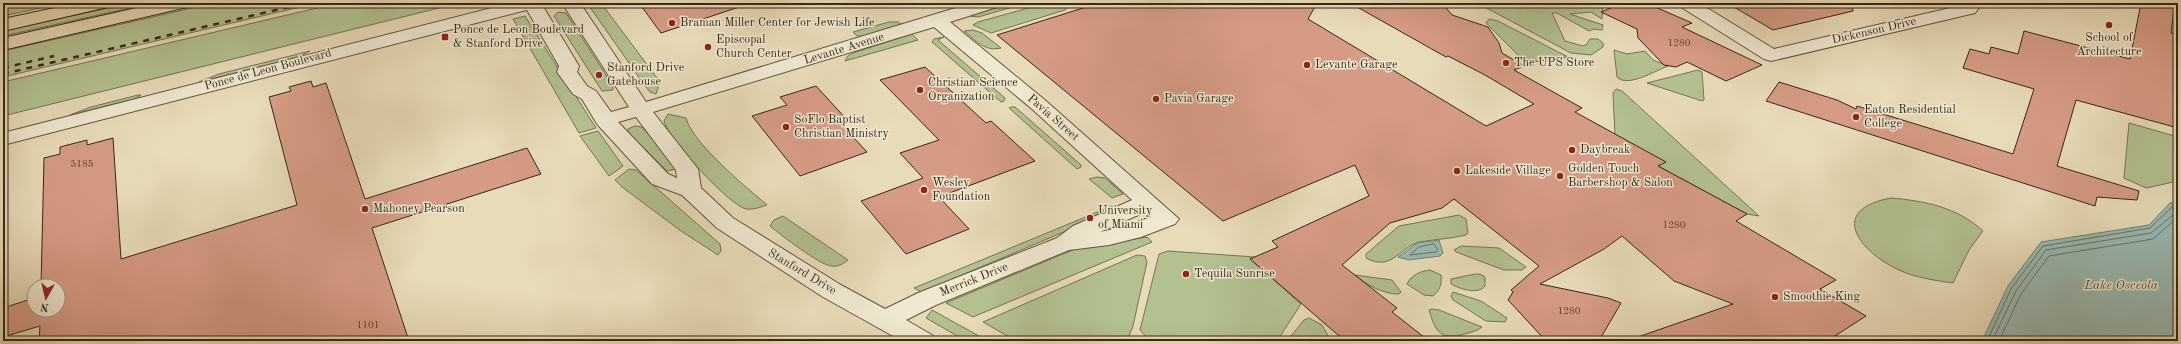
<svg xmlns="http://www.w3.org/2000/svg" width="2181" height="344" font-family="'Old Standard TT',serif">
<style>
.green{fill:#b3c191;stroke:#757452}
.water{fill:#98bab3;stroke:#718073}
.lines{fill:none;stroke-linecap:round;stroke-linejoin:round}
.shore{stroke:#687164;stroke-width:1}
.building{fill:#d69b85;stroke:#372814}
.minor-casing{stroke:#63553d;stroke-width:2}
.tertiary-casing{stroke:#63553d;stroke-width:2}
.trunk-casing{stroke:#372814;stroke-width:2}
.minor{fill:#f0e8d1;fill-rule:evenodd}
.tertiary{fill:#f0e8d1;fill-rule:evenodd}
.trunk{fill:#e8dbb8;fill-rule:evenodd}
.rail{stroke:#372814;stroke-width:2.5;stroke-dasharray:6 6;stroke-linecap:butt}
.poi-dot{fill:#8f2418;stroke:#f0e8d1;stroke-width:1.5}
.labels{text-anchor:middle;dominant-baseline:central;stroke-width:3;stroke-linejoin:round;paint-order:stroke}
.number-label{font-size:10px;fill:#5f4530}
.poi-label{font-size:12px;fill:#372814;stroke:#f0e8d1;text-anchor:start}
.street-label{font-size:12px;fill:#372814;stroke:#f0e8d1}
.water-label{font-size:13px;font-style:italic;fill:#4f4c3c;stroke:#f0e8d1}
</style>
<rect width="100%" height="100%" fill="#e8dbb8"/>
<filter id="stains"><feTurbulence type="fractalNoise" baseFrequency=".005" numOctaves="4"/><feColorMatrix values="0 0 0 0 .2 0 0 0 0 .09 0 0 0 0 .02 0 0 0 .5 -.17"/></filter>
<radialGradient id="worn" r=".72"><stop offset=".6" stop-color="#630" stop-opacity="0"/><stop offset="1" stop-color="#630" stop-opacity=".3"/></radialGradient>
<!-- green -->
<path class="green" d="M3 3H64L3 16Z
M131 3H153L3 36V31Z
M214 3H317L3 77V51Z
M338 3H459L3 116V82Z
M587 3H601L660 82 656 94 650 92 643 83Z
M1010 3H1027L978 17 970 16Z
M1046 3H1072L1065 10 991 33 973 25 978 22Z
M1477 3H1505L1527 8 1555 3H1603L1602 19 1591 12 1570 14 1603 25 1602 30 1594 29 1589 31 1557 13H1552L1565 41 1583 46 1586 45 1590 39H1598L1603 43V47L1591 55 1571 53Z
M558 12 566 13 613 86V90L602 91 554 16Z
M525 16 596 128 579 133 513 19Z
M1489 19 1498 21 1568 57 1533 62 1524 61 1486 23Z
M889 22H898L903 25 864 36H857L853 32Z
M973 30 982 33 1001 48C984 52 976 40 964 31Z
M912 34 918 40 845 61 848 56 853 53Z
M944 37 938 40 1005 98 1004 101 1001 102 932 42 934 39Z
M1614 50 1627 54 1645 51 1653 60 1668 66C1655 71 1627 88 1617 77Z
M310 51 296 58 199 82 219 74Z
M1698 70 1702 72 1704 100 1702 101 1647 83Z
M1616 89 1622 91 1759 216 1747 214 1658 166 1615 135 1613 93Z
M138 95H141L134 99 70 115 91 107Z
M1011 107H1015L1022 113 1081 165V167L1077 169 1009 108Z
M668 114 686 118C693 144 746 187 767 205 761 207 753 210 746 209 729 205 668 139 664 121Z
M2129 123 2178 137V181L2146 188 2124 178Z
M635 126 642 127 677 167 676 169 667 171 628 132V129Z
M598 131 623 166 609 176 580 136Z
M629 169 636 170 720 244 721 251 718 255 681 231 622 187 615 180Z
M1097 177 1105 178 1123 194 1112 198 1089 179Z
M1891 198C1925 201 1957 207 1983 231L1969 250 1953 283C1932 280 1910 277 1891 266 1854 245 1832 209 1891 198Z
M1112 206 1113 211 922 292 914 288Z
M1459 215 1466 219 1468 233 1466 235C1451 239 1435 239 1419 242 1400 247 1392 272 1366 258V254L1399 226Z
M783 216 848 260C843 264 838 267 831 266 820 265 781 235 770 226L774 220Z
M1147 237 1152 242 973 317 946 303 1075 249Z
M1461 246 1499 248 1526 267 1522 270H1504L1456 252 1454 250Z
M1168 251 1255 257 1250 259 1301 304 1277 341 1149 340 1140 330 1159 254Z
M1137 255 1145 256 1147 262 1133 326 1127 341H1016L983 322Z
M1430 270 1441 275C1442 284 1440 290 1433 296L1424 295 1407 284C1411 275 1421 271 1430 270Z
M1475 274H1480L1485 277V286C1478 295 1460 289 1451 284V279Z
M1355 275 1392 280 1401 292 1399 294C1382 294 1367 285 1355 275Z
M1453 292 1481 301 1507 318 1505 322 1486 321 1453 300 1451 296Z
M1432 309 1439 310 1482 327C1478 331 1470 332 1465 334 1440 340 1436 333 1429 310Z
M932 310 988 341H966L926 318Z
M1309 318 1322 325 1331 341H1287L1304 320Z"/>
<!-- water -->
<path class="water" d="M2178 202V341H1982L2008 286 2041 242 2149 225 2170 203Z
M1439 240 1443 253 1440 256 1409 260 1398 257 1417 243Z"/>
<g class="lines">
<!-- shore -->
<path class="shore" d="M1434 244 1438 250 1436 252 1410 255 1419 247Z
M1987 341 2011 289 2043 246 2150 228 2172 207 2178 206
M1992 341 2016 291 2046 250 2151 233 2178 211
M1999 341 2021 294 2049 256 2153 239 2178 217"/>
</g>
<!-- building -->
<path class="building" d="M639 3H739V7L661 33Z
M1099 3H1317L1308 19 1486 126 1534 104 1485 75 1448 56 1446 57 1350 3H1442L1452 15 1488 27 1499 43 1502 53 1524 66 1514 70 1582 108 1575 112 1666 162 1658 166 1747 214 1736 221 1836 280 1820 289 1866 316 1827 341H1635V338L1733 304 1674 281 1622 236 1604 249 1540 284 1608 298 1621 303 1599 341H1546L1508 300 1513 292 1511 290 1539 266 1454 199 1442 208 1390 223 1342 265 1397 308 1392 312 1429 341H1345L1250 259 1278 247 1272 241 1369 196 1355 165 1223 221 997 35Z
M1623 3H1646L1692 23 1682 27 1762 65 1726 81 1687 62 1676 67 1664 65 1638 38 1637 29 1601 12Z
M1727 3H1852L1853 11 1773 30Z
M2141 3H2175L2171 33 2178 35V128L2076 100 2057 166 2139 191 2137 200 2097 197 2095 206 1766 101 1779 82 1837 100 1856 109 1857 106 2013 154 2034 89 1963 68 1970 49 1989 54 1991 47 2018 54 2024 31 2130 59Z
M925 67 986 123 991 121 1035 161 939 197 969 229 906 254 861 201 923 178 900 153 939 140 880 80Z
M311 81 313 87 326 83 365 199 527 148 541 174 372 228 409 341H39L40 326 3 337V308L34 298V310H58V286H41L44 158 60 154V147L87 140V145L113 138 121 259 297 205 269 97 291 91 289 87Z
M816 86 849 122 841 124 867 152 800 176 752 116 787 105 780 97Z"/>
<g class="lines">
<defs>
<path id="minor" d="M523 3H541L579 66 577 72 587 86 596 91 611 112 629 107 562 3H580L646 102 972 3H1000L997 7 950 22 1046 101 1179 219 1175 224 1141 237 1109 245 1069 250 936 305 906 320 932 335 936 341H902L875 326 823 297 717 228 682 195 652 184 597 124 582 99 573 94 557 72 559 66ZM934 27 1032 109 1132 200 1073 226 1057 238 918 293 885 309 841 285 733 218 701 188 698 169 653 112ZM636 117 676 170 677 178 668 174 618 122ZM1145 212 1151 217 1126 226 1100 232Z
M1678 3H1699L1774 49 1963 5 1962 3H1980L1981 5 1975 13 1771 61 1764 59 1681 7Z"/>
<path id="tertiary" d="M511 3H541L538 7 3 145V133Z"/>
<path id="trunk" d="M78 3H111L108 7 3 31V19Z
M159 3H192L189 7 183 8 3 50V38Z"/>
</defs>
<!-- minor casing -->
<use href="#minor" class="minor-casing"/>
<!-- tertiary casing -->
<use href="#tertiary" class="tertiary-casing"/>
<!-- trunk casing -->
<use href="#trunk" class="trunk-casing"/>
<!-- minor -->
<use href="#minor" class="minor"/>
<!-- tertiary -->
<use href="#tertiary" class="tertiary"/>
<!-- trunk -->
<use href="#trunk" class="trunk"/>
<!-- rail -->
<path class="rail" d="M3 68 54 56
M3 74 306 3"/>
</g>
<!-- markers -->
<g class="poi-dot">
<circle cx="672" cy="23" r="4"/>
<circle cx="2109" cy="25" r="4"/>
<rect x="441" y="33" width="8" height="8" rx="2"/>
<circle cx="708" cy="47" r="4"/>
<circle cx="1506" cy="63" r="4"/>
<circle cx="1307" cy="65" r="4"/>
<circle cx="599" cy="75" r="4"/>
<circle cx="920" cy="90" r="4"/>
<circle cx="1156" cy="99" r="4"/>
<circle cx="1856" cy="117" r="4"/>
<circle cx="786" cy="127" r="4"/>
<circle cx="1572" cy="150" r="4"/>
<circle cx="1457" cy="171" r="4"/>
<circle cx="1560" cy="176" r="4"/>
<circle cx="924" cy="190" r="4"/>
<circle cx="365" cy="209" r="4"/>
<circle cx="1090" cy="218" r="4"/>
<circle cx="1186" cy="274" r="4"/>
<circle cx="1775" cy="297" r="4"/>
</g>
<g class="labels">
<!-- number labels -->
<g class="number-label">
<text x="1679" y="43">1280</text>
<text x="82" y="164">5185</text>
<text x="1674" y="225">1280</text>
<text x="1569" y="311">1280</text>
<text x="368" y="325">1101</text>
</g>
<!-- poi labels -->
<g class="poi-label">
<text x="680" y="23">Braman Miller Center for Jewish Life</text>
<text x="453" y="30">Ponce de Leon Boulevard<tspan x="453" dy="14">&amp; Stanford Drive</tspan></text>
<text x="2109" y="38" text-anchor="middle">School of<tspan x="2109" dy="14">Architecture</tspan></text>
<text x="716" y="40">Episcopal<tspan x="716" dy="14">Church Center</tspan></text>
<text x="1514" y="63">The UPS Store</text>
<text x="1315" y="65">Levante Garage</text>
<text x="607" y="68">Stanford Drive<tspan x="607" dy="14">Gatehouse</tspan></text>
<text x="928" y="83">Christian Science<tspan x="928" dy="14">Organization</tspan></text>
<text x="1164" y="99">Pavia Garage</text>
<text x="1864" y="110">Eaton Residential<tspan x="1864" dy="14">College</tspan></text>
<text x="794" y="120">SoFlo Baptist<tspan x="794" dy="14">Christian Ministry</tspan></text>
<text x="1580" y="150">Daybreak</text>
<text x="1568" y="169">Golden Touch<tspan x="1568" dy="14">Barbershop &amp; Salon</tspan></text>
<text x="1465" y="171">Lakeside Village</text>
<text x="932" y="183">Wesley<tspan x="932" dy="14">Foundation</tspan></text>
<text x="373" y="209">Mahoney Pearson</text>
<text x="1098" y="211">University<tspan x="1098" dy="14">of Miami</tspan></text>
<text x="1194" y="274">Tequila Sunrise</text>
<text x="1783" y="297">Smoothie King</text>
</g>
<!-- street labels -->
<g class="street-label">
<text transform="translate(1874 31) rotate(-13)">Dickenson Drive</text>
<text transform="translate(844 49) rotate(-17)">Levante Avenue</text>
<text transform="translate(268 70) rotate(-15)">Ponce de Leon Boulevard</text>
<text transform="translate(1053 118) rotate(41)">Pavia Street</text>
<text transform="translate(802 272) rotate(31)">Stanford Drive</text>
<text transform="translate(974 280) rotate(-22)">Merrick Drive</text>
</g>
<!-- water labels -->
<g class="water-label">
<text x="2121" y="285">Lake Osceola</text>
</g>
</g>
<!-- margin -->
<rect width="2181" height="344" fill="none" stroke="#e8dbb8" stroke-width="16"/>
<rect x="4" y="4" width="2173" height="336" fill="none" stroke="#372814" stroke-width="2"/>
<rect x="8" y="8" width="2165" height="328" fill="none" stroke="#372814"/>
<!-- north arrow -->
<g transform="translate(46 298) rotate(188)"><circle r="19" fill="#f0e8d1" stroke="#a69b85"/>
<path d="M0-3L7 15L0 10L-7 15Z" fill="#8f2418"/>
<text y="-6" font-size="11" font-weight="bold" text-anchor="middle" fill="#372814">N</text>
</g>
<rect width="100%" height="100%" filter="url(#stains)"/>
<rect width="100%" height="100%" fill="url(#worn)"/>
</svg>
